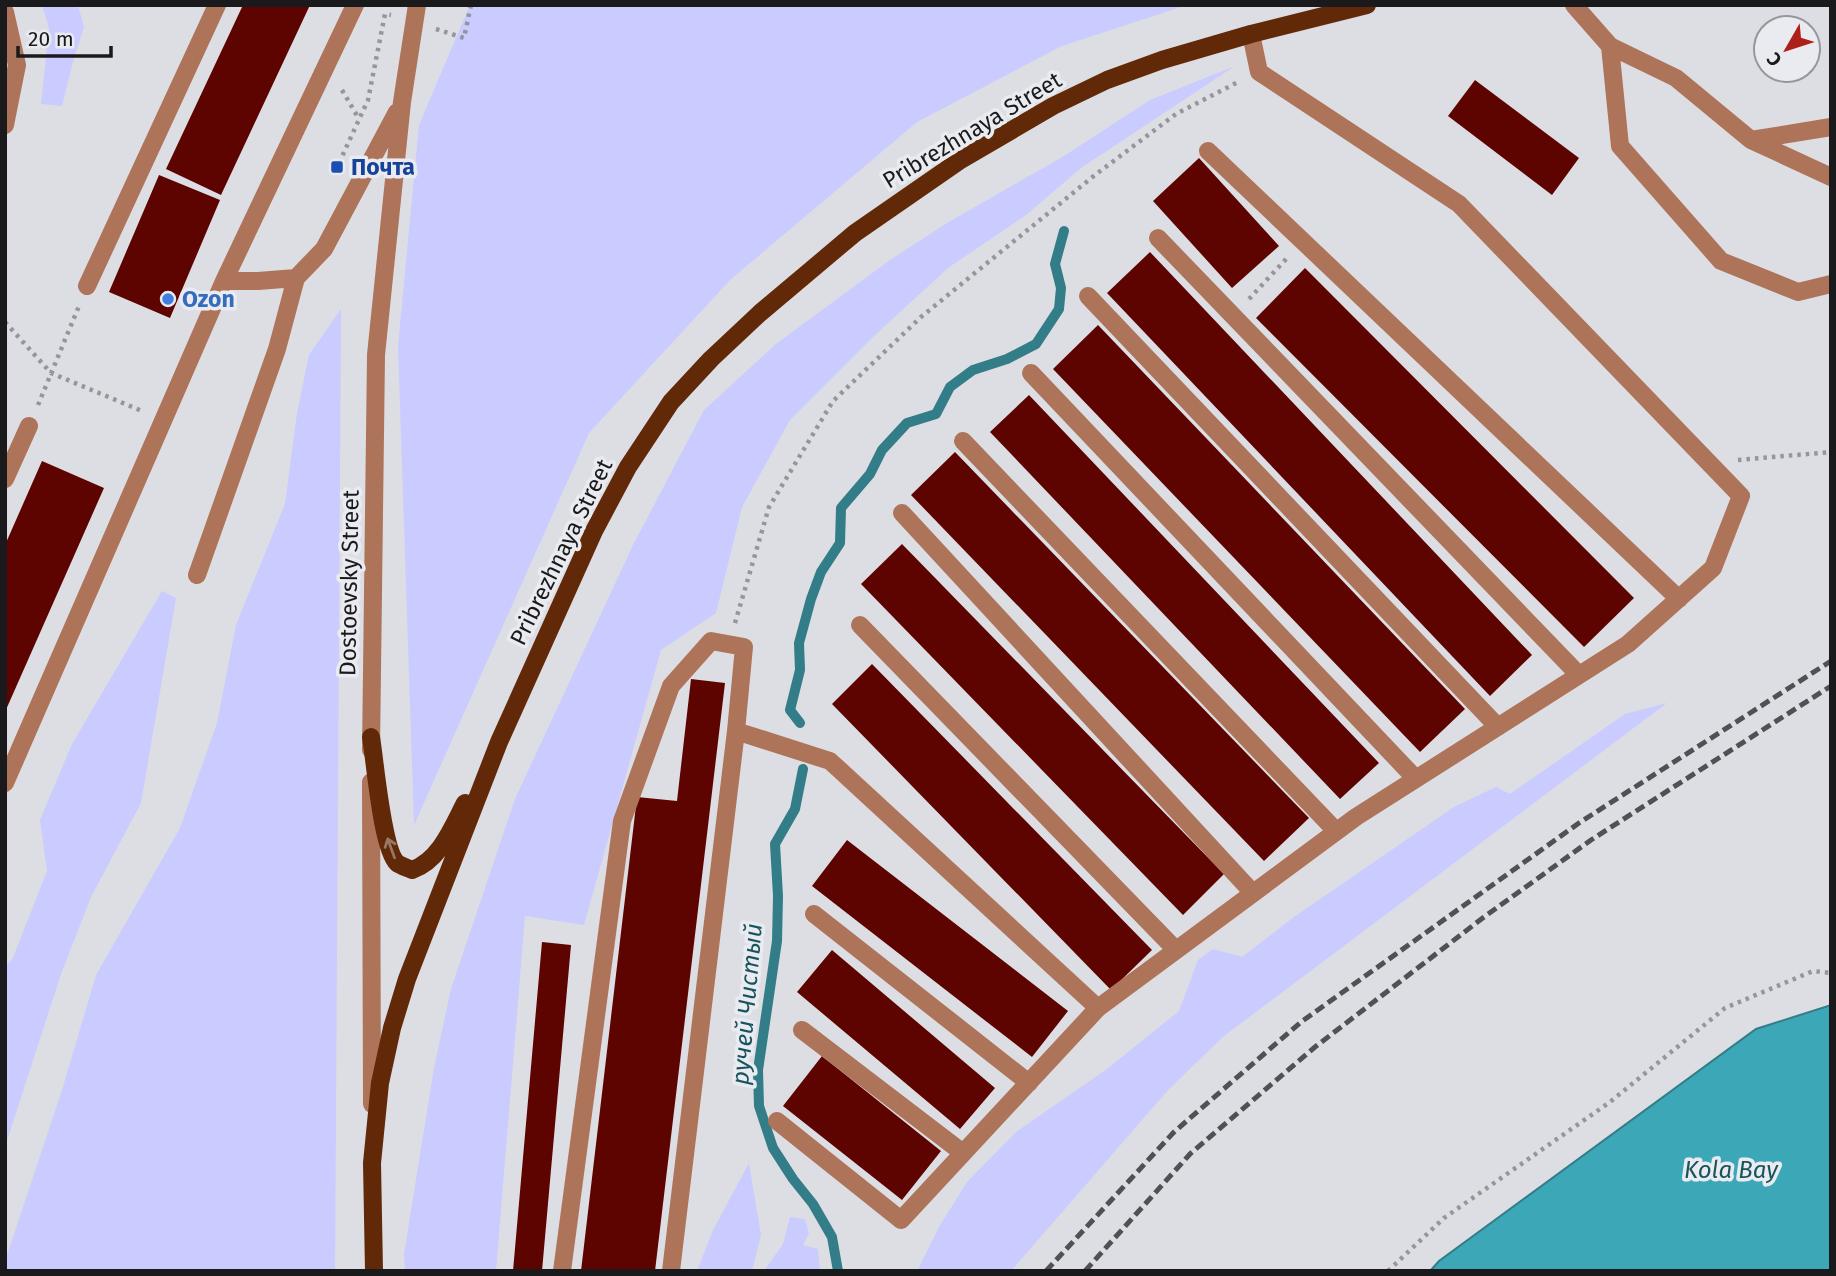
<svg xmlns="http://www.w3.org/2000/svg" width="1836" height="1276" font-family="'Fira Sans',sans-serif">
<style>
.green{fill:#cacbfe}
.water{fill:#3ca7b6;stroke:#327d88;stroke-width:2}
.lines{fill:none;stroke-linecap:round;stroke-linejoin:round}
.stream{stroke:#327d88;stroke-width:10}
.building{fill:#5d0300}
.path{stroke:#959699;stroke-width:4.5;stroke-dasharray:3.5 5;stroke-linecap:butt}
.minor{stroke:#ad7459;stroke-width:18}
.major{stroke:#612907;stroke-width:18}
.rail{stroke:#505154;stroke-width:5;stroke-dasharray:10 5;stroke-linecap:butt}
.oneway{stroke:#987764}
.transit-dot{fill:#1a4fb4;stroke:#eaebf0;stroke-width:2.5}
.shop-dot{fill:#3f7fe0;stroke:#eaebf0;stroke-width:2.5}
.labels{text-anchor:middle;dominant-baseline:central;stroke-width:7;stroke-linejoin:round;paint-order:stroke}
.street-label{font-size:23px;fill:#1a1a1c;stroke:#eaebf0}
.transit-label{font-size:23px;font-weight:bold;fill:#164399;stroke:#eaebf0;text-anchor:start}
.shop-label{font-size:23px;font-weight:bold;fill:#366cbe;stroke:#eaebf0;text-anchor:start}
.water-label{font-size:24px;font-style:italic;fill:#18545c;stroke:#eaebf0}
</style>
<rect width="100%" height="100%" fill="#dddee3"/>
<!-- green -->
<path class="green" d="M42 5H78L84 27 74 58 62 106 41 104 49 28Z
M470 5H1187L1062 46 917 122 730 280 589 433 414 825 398 346 419 125Z
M1235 66 1081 168 1026 215 948 268 874 336 790 420 742 507 716 613 661 650 584 925 525 916 496 1271H405L404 1254 434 1068 451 989 515 799 633 545 704 410 776 344 890 260 947 223 1064 156 1150 100Z
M341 309 335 1271H5V1261L62 1090 96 975 180 828 217 723 236 625 285 504 297 413 309 355Z
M162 591 176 598 141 803 91 897 61 974 5 1147V966L12 960 47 871 40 820 72 744Z
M1667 703 1224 1036 1169 1089 1011 1271H917L939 1227 967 1182 1016 1132 1107 1069 1179 1011 1198 960 1213 949 1242 957 1294 917 1454 807 1496 787 1510 794 1625 714Z
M749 1163 761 1235 752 1271H697L713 1230Z
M790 1217 805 1219 809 1233 803 1245 818 1249 820 1271H764L783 1244Z"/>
<!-- water -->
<path class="water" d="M1831 1005V1271H1430L1439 1261 1756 1029Z"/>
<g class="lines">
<!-- stream -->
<path class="stream" d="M800 723 790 710 800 670 799 643 811 599 821 572 840 543 841 508 870 474 882 450 907 423 936 414 950 387 973 370 1007 359 1036 344 1059 309 1061 288 1055 264 1064 231
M803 769 795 809 775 844 778 896 777 941 758 1070 759 1106 773 1148 793 1179 813 1204 832 1237 838 1271"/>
</g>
<!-- building -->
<path class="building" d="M243 5H310L221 195 166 169Z
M1475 80 1579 158 1552 195 1448 116Z
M1199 158 1279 246 1232 288 1153 201Z
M159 175 220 200 170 318 109 292Z
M1150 252 1532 655 1490 696 1107 293Z
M1305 268 1634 598 1584 647 1256 318Z
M1098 325 1465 709 1420 752 1053 369Z
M1029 395 1379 763 1340 799 990 432Z
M955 452 1309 818 1264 861 911 495Z
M42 461 104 488 5 712V545Z
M902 544 1224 874 1183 915 861 584Z
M872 664 1152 950 1111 990 832 704Z
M691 679 725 683 655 1271H581L637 797 677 801Z
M847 840 1068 1011 1032 1057 812 886Z
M542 942 571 945 542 1271H513Z
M832 950 995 1088 960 1129 797 992Z
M822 1056 941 1151 902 1200 783 1106Z"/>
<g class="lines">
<!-- path -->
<path class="path" d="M436 29 464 38 471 5
M342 90 359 119
M339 163 368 100 385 14 391 15
M1249 299 1288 257
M5 322 51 373 142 411
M38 405 79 306
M1738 460 1831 452
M735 623 769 507 833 401 921 317 1095 175 1176 114 1240 81
M1388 1271 1444 1218 1610 1102 1725 1008 1813 971 1831 973"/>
<!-- minor -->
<path class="minor" d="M1574 5 1610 46 1620 146 1721 261 1798 292 1831 284
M5 12 17 65 5 125
M1610 46 1676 78 1751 140 1831 127
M1751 140 1831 177
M1208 151 1679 599
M1158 238 1579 675
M224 281H258L296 278 324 249 397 112
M87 286 217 5
M1088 296 1498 727
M1031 373 1416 779
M963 441 1336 831
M5 479 29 426
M902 513 1253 893
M197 575 277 349 296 278
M860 625 1176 950
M371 750 376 355 402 102 417 5
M371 782 372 1104
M5 783 224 281 355 5
M814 914 1029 1083
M802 1030 963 1153
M777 1121 901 1220 1098 1008 1356 817 1628 644 1713 568 1741 496 1459 204 1259 72 1251 34
M562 1271 622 821 671 686 711 641 744 647 736 731
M671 1271 736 731 830 761 1098 1008"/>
<!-- major -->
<path class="major" d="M371 737C375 760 382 849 397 863 401 866 408 868 412 870 440 860 452 828 465 803
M374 1271 372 1163 380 1083 392 1028 407 979 499 742 594 531 628 467 671 402 711 359 760 313 855 233 959 161 1053 106 1107 80 1162 60 1251 34 1367 5"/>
<!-- rail -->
<path class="rail" d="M1046 1271 1174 1132 1301 1022 1579 823 1831 661
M1085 1271 1190 1154 1315 1047 1484 917 1591 840 1831 686"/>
</g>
<!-- one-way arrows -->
<defs><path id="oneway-shaft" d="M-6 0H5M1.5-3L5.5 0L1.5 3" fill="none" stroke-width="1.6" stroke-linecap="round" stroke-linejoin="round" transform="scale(1.75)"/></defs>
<use class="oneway" href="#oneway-shaft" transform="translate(391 848) rotate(-110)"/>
<!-- markers -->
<rect class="transit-dot" x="330" y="160" width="14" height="14" rx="3.5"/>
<circle class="shop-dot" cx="168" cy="299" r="7"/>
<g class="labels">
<!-- street labels -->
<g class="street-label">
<text transform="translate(972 130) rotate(-31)">Pribrezhnaya Street</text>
<text transform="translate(561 552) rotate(-64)">Pribrezhnaya Street</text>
<text transform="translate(349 583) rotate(-89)">Dostoevsky Street</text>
</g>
<!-- transit labels -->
<g class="transit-label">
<text x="351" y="167">Почта</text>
</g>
<!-- shop labels -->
<g class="shop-label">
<text x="182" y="299">Ozon</text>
</g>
<!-- water labels -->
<g class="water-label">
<text transform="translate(747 1004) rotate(-85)">ручей Чистый</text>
<text x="1731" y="1170">Kola Bay</text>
</g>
</g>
<!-- border -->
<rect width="1836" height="1276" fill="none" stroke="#1a1a1c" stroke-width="14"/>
<!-- north arrow -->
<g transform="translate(1787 49) rotate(231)"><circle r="33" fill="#eaebf0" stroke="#97979b" stroke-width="2"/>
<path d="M0-5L12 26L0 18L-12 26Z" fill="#af1f19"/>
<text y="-10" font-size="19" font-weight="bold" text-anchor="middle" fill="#1a1a1c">С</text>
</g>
<!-- scale -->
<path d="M18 46v10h93v-10" fill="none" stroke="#1a1a1c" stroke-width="3.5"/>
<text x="28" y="46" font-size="21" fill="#1a1a1c" stroke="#eaebf0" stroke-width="5" paint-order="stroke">20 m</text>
</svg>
